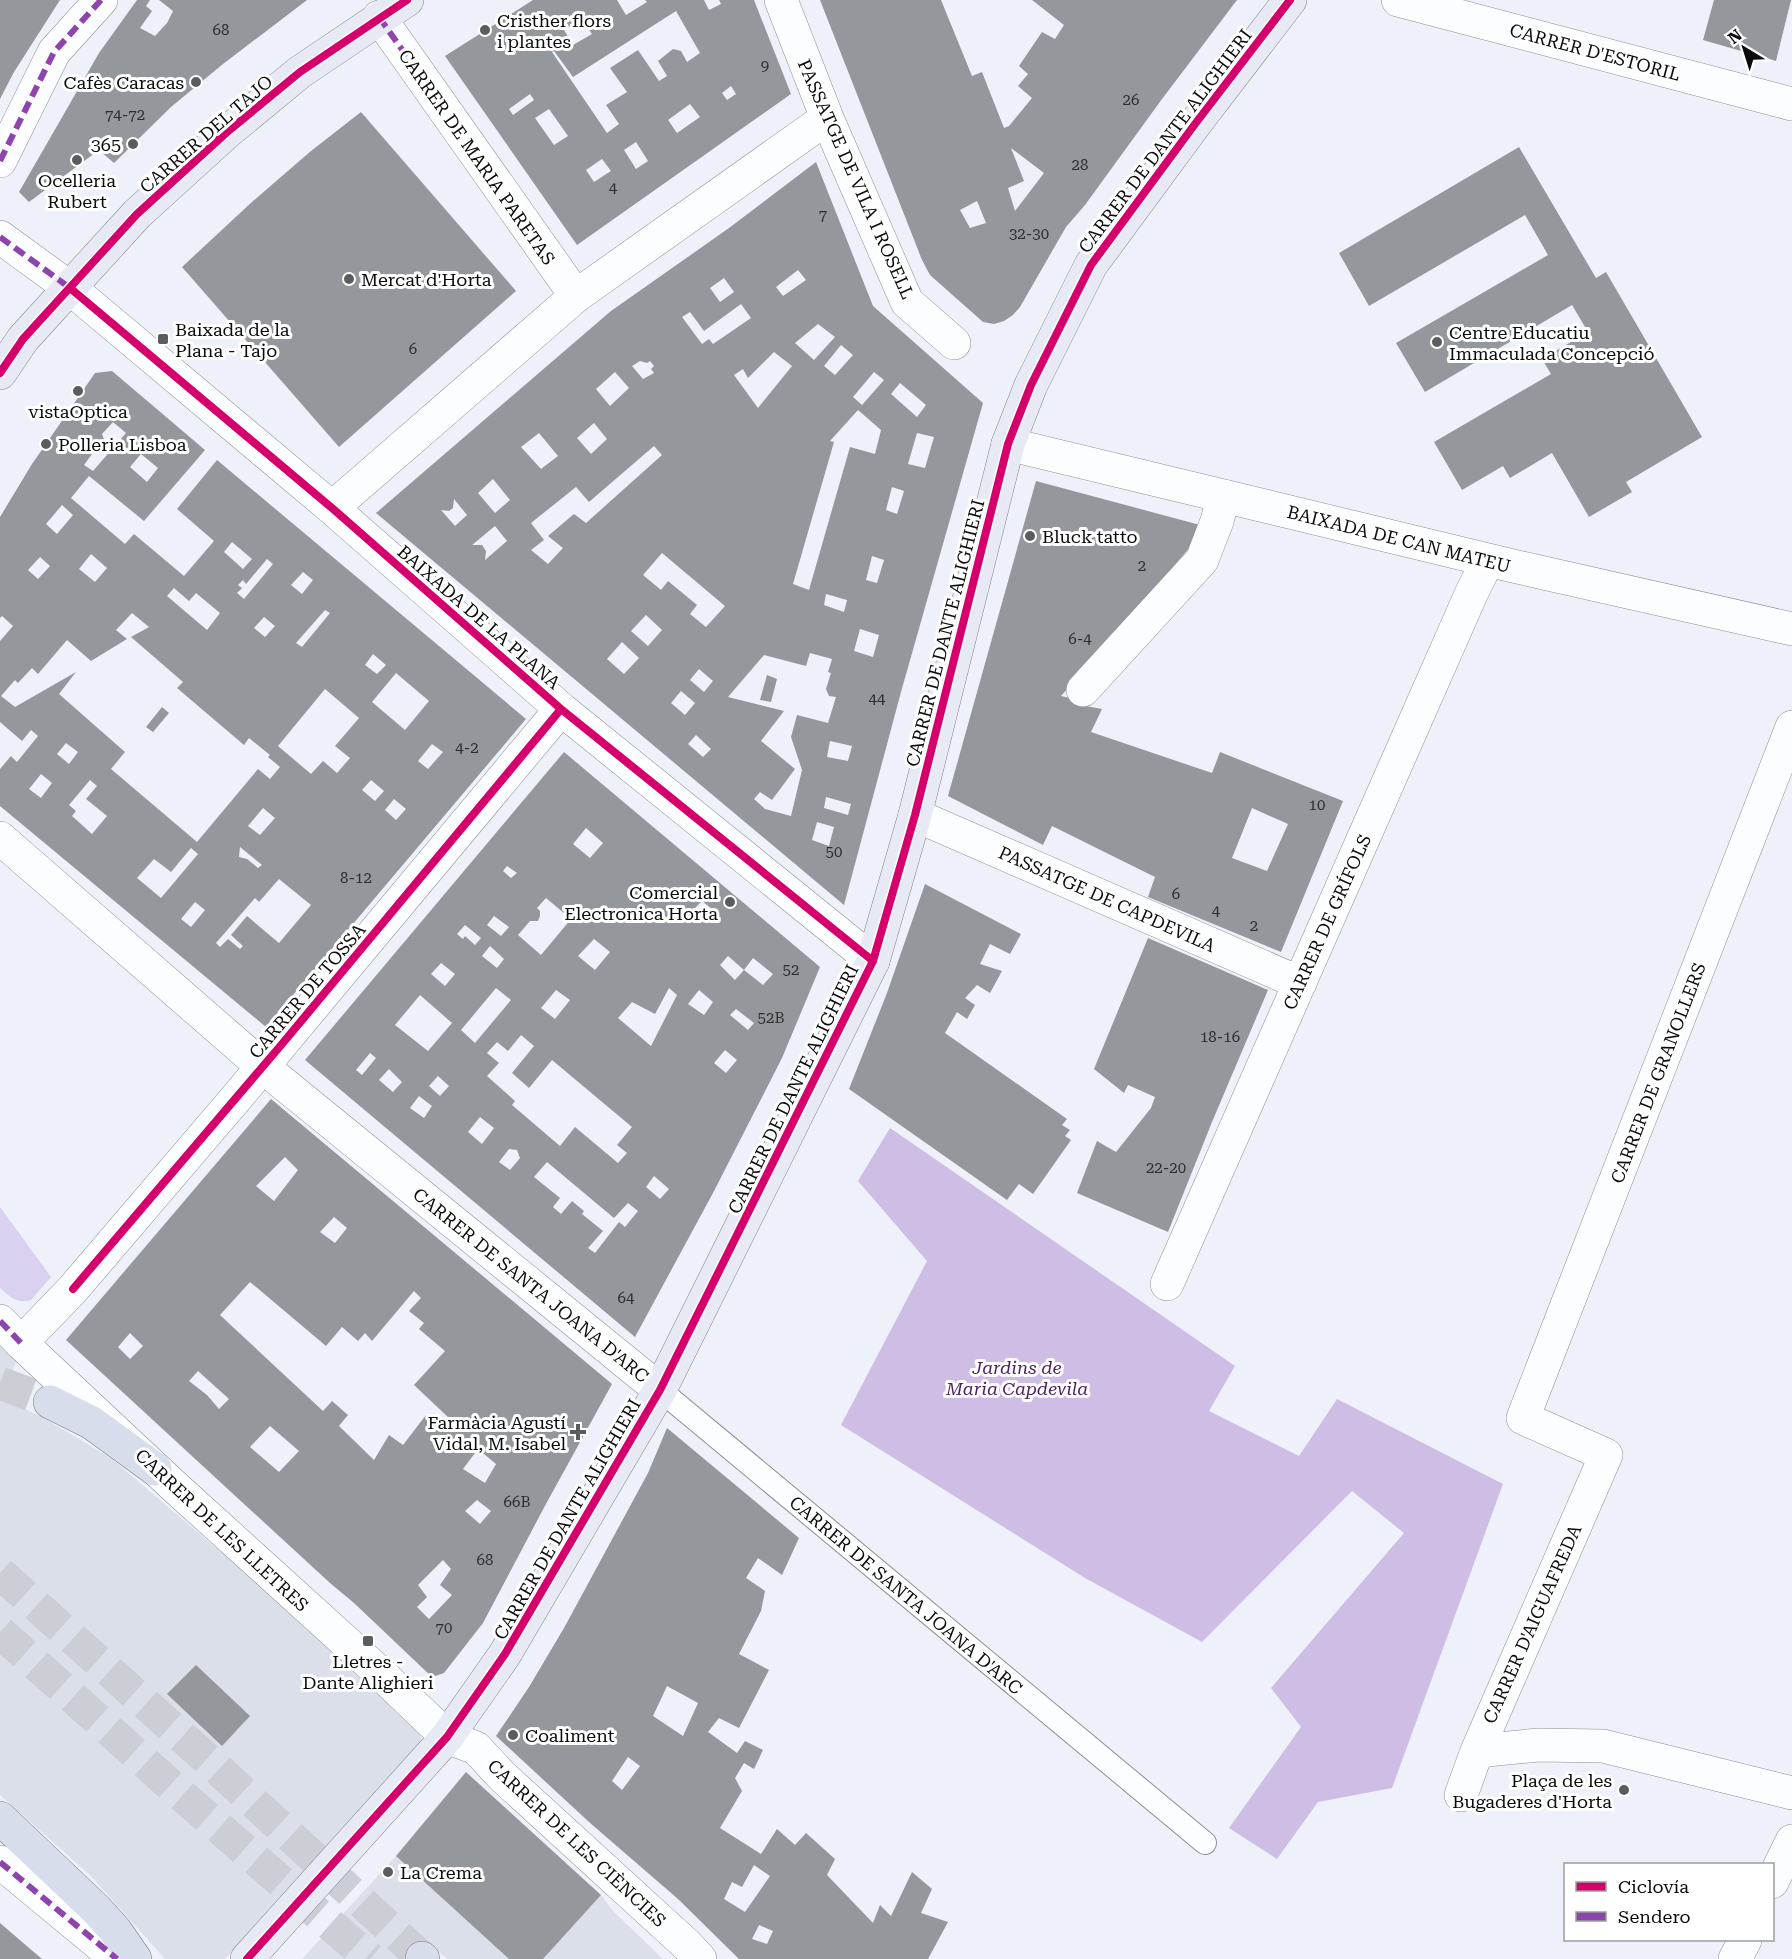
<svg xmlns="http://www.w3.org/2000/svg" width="1792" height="1959" font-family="'Roboto Serif',serif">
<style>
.green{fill:#dad0ef}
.forest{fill:#cebee6}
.plaza{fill:#dadfe9}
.building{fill:#94979c;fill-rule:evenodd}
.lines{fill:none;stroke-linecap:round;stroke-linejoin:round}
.primary-tunnel{stroke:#ccced5;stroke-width:33;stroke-dasharray:33 16;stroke-linecap:butt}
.lane-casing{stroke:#8d8f92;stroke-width:24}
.street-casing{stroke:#8d8f92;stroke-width:34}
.secondary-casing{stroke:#848589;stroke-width:34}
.primary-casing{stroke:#7a7c7f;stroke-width:34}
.lane{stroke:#fcfdfe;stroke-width:22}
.street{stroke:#fcfdfe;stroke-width:33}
.secondary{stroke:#e7eaf4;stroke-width:33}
.primary{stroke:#d8ddeb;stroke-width:33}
.quiet{stroke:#8e44ad;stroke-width:6;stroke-dasharray:12 6;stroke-linecap:butt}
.cycleway-casing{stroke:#fff;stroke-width:11}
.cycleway{stroke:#d6006c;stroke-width:8}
.poi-dot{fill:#5a5c5e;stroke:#fff;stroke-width:2}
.labels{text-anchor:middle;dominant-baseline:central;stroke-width:6;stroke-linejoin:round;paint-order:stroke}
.number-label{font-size:15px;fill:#2d2e2f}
.poi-label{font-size:18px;fill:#0b0b0b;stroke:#fff;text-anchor:start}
.street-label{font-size:18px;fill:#0b0b0b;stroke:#fff}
.park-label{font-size:18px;font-style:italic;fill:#4c1e5f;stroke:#fff}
</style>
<rect width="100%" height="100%" fill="#eef1f9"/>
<!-- green -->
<path class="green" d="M0 1207 51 1277 31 1300C17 1304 10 1297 0 1288Z"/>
<!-- forest -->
<path class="forest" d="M890 1128 1235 1366 1209 1411 1299 1456 1337 1399 1503 1484 1392 1788 1318 1802 1277 1859 1229 1828 1301 1727 1271 1688 1404 1533 1352 1491 1202 1642 1085 1578 841 1425 927 1261 858 1181Z"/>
<!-- plaza -->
<path class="plaza" d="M0 1340 18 1357 1 1398 44 1418 112 1459 300 1620 421 1734V1741L373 1799 225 1959H165L91 1876 0 1795Z
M396 1856 509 1959H448L440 1953 433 1952 415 1959H302Z
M601 1895 614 1912 663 1959H543Z"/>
<!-- building -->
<path class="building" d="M0 0H60L14 72 0 99Z
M137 0H150L146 6 152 11 140 28 155 36 167 23 173 11 159 0H307L223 64 171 107 114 163 99 150 29 202 19 192 99 53Z
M533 0H617L626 15 647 2 645 0H704L709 10 721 4 719 0H754L791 94 577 245 445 56ZM676 11 700 53 687 62 681 51 673 49 658 61 667 76 659 81 638 50 610 68 627 92 606 105 619 124 607 133 552 52 554 51 573 77ZM582 19 592 34 573 45 564 30ZM731 86 736 94 727 100 722 93ZM530 94 534 100 513 115 509 109ZM690 104 700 117 677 133 668 120ZM549 109 568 136 554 145 535 118ZM636 142 648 161 636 169 624 150ZM602 159 611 171 594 182 586 170Z
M820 0H941L972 76 982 72 1004 128 1009 126 1032 98 1018 86 1028 74 1019 66 1042 32 1055 39 1064 25 1032 0H1237L1162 99 1085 205 1066 227 1020 307 1013 315 1004 321 994 324 983 322 930 275 922 260ZM1011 148 1044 173 1015 211 1008 188 1024 181ZM977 201 986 223 970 228 960 210Z
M1714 0H1791L1776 61 1703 40Z
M361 112 516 291 339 447 182 267 253 201 311 151Z
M1519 147 1596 278 1606 272 1702 437 1626 482 1632 492 1589 517 1552 453 1510 478 1503 466 1462 490 1434 442 1551 374 1542 359 1588 332 1572 305 1425 392 1396 343 1548 255 1525 215 1369 306 1339 253Z
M816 162 873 306 983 403 901 692 844 905 376 513 611 311 729 228ZM798 270 806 280 783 296 776 287ZM724 278 734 292 720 302 710 288ZM741 304 751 318 713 344 709 339 702 344 682 317 690 312 704 331ZM818 324 835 337 814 360 795 343ZM841 345 853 355 835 375 824 366ZM774 352 792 366 758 408 734 375 743 369 748 378ZM640 361 647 363 650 361 654 366 651 369 654 373 643 379 632 366ZM615 372 629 388 610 406 596 389ZM874 372 884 380 862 405 853 397ZM900 383 926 405 917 417 891 394ZM858 410 881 430 875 454 850 447 809 590 793 584 834 442 830 441ZM594 423 607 439 591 454 577 438ZM539 433 558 456 541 469 521 447ZM917 433 934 437 925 468 908 464ZM654 446 662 455 586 523 574 514 548 536 563 548 548 564 531 550 544 540 531 523 576 487 589 502ZM493 479 510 500 495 513 478 493ZM892 487 904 491 897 514 886 510ZM454 499 467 515 455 526 441 510 449 511 453 508ZM495 526 507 541 485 560 486 551 482 545H472ZM662 553 725 606 706 627 690 614 697 605 668 581 661 590 643 575ZM872 556 884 560 877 583 866 580ZM826 594 847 600 844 612 824 605ZM646 615 662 630 648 646 631 631ZM860 629 879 635 873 657 854 651ZM622 642 639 658 624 674 607 659ZM810 653 832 659 828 672 831 673 826 689 829 696 836 697 828 723 797 715 791 737 802 770 791 816 765 809 754 799 760 792 772 800 795 769 761 741 784 711 728 697 764 655 806 666ZM699 669 713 681 704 692 690 680ZM681 691 695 703 685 715 671 703ZM696 735 711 749 703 757 688 744ZM830 741 852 746 848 761 827 757ZM826 797 851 804 848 815 824 808ZM817 822 834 827 829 846 812 840Z
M112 371 205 450 144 521 89 476 71 498 125 544 134 534 184 576 214 541 177 509 217 460 526 719 266 1027 0 806V769L11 756 17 762 38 736 31 730 22 741 0 722V641L13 626 2 616 0 618V517L32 464 95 373ZM113 422 126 433 93 471 84 465 95 450 91 448H99L105 442 102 434ZM141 454 158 468 147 482 130 467ZM62 505 73 515 57 534 46 524ZM232 542 252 559 243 569 224 552ZM91 554 107 568 95 582 79 569ZM40 557 50 566 38 579 28 570ZM267 559 273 564 244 599 237 593 242 588 238 585 243 580 246 584ZM303 572 313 580 302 594 291 585ZM174 588 189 601 196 593 220 613 207 630 167 596ZM325 610 330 613 302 647 296 643ZM132 613 149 627 131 637 183 682 177 688 244 745 249 738 270 755 268 757 280 767 270 779 258 769 197 842 111 769 125 752 59 694 76 672 15 707 1 696 15 680 18 683 32 668 38 674 67 640 91 661 127 639 116 630ZM264 617 275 626 265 637 254 628ZM373 654 386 665 377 674 365 665ZM396 673 429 701 405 730 372 702ZM325 689 359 718 335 746 350 758 337 773 323 761 311 774 278 746ZM66 743 78 752 69 764 57 754ZM432 744 443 752 428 769 418 761ZM41 774 52 783 41 798 29 789ZM90 780 97 786 86 799 107 816 92 834 72 816 76 811 69 805ZM371 780 384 791 375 801 362 790ZM394 799 406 809 396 820 385 810ZM263 808 275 818 260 835 248 826ZM240 847 262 865 258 868 247 859 239 857ZM191 848 198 854 161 898 137 878 154 859 171 872ZM279 879 311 905 279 943 247 916 231 935 243 946 240 949 228 939 220 947 216 943 255 898 259 902ZM195 902 205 910 191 927 181 919Z
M1036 481 1200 525 1196 540 1129 619 1061 696 1089 702 1086 706 1102 709 1091 732 1212 773 1220 752 1343 801 1281 952 1148 897 1155 877 1052 826 1043 845 948 796ZM1252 808 1288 824 1267 871 1232 858Z
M767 675 777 679 771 702 760 700Z
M162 707 169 713 153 732 146 727Z
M564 752 820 967 782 1058 713 1193 635 1337 305 1060ZM586 828 603 843 590 858 573 844ZM507 866 517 873 511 878 503 871ZM546 898 571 919 541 955 518 935 530 921H538L540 916V911L537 908ZM702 901 712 909 704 918 694 909ZM494 916 509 927 501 936 487 925ZM465 925 481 938 475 945 465 936 463 939 457 934ZM594 939 610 952 595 970 578 956ZM490 946 504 959 497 968 482 956ZM728 956 744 970 753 958 773 974 763 985 744 970 735 980 720 965ZM441 963 455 974 445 986 431 974ZM496 988 511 1000 475 1043 461 1030ZM669 988 677 995 651 1046 618 1018 632 1002 655 1014ZM556 990 570 1000 555 1019 541 1008ZM699 990 713 1002 704 1015 688 1004ZM420 995 452 1023 428 1051 395 1025ZM736 1009 754 1023 748 1030 730 1015ZM521 1035 534 1046 512 1073 529 1088 552 1060 632 1127 617 1145 627 1153 618 1163 575 1127 560 1146 512 1105 515 1101 487 1076 499 1063 487 1053 497 1042 508 1051ZM725 1050 737 1060 726 1073 714 1063ZM370 1053 376 1058 362 1075 356 1070ZM389 1069 402 1082 393 1092 379 1080ZM438 1076 449 1086 440 1096 429 1086ZM419 1096 432 1106 424 1118 410 1108ZM480 1117 494 1128 482 1144 468 1132ZM509 1149 517 1150 520 1158 510 1170 499 1162ZM547 1162 614 1218 628 1203 638 1211 625 1227 619 1222 595 1253 588 1248 603 1231 582 1214 584 1211 572 1201 561 1214 553 1207 560 1198 534 1177ZM654 1176 669 1189 660 1199 646 1187Z
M925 884 1021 934 1010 954 990 944 980 964 1002 971 990 993 977 985 965 998 975 1005 967 1019 957 1012 945 1033 1067 1119 1062 1125 1070 1130 1065 1136 1071 1140 1033 1194 1019 1184 1007 1200 849 1089 887 993Z
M1148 938 1268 990 1212 1122 1168 1232 1077 1193 1097 1141 1116 1152 1151 1108 1155 1097 1128 1085 1124 1093 1094 1069Z
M271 1099 612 1384 547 1502 483 1623 444 1673 432 1677 354 1603 330 1583 66 1340ZM285 1157 298 1170 274 1201 256 1186ZM334 1217 347 1228 335 1243 320 1232ZM250 1282 326 1346 342 1327 358 1341 365 1333 372 1341 414 1291 421 1298 409 1311 424 1323 419 1329 445 1351 414 1385 449 1418 444 1426 426 1415 403 1445 389 1435 374 1460 339 1426 348 1415 332 1401 323 1411 220 1315ZM130 1333 143 1346 130 1359 118 1347ZM198 1371 229 1399 219 1409 207 1395 189 1381ZM270 1426 299 1451 279 1472 250 1447ZM478 1449 496 1464 485 1483 463 1469ZM477 1500 491 1511 480 1524 465 1511ZM443 1560 451 1569 440 1585 452 1595 429 1619 417 1607 427 1597 418 1585Z
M667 1428 799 1538 782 1575 758 1558 746 1578 765 1591 761 1611 739 1654 769 1670 739 1728 719 1718 708 1732 737 1753 745 1741 763 1750 754 1769 744 1763 735 1778 742 1791 720 1828 761 1854 777 1829 795 1845 806 1833 835 1859 827 1875 873 1923 880 1905 891 1916 912 1872 932 1889 921 1913 948 1922 928 1959H739L678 1899 589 1822 496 1736 529 1687 564 1628 648 1473ZM667 1686 698 1703 683 1736 653 1716ZM628 1757 640 1766 622 1790 612 1781ZM754 1865 770 1876 745 1912 724 1899 732 1882 742 1887ZM759 1925 773 1931 767 1944 752 1939Z
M196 1665 250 1716 222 1746 167 1694Z
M466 1772 601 1895 543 1959H509L396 1856Z
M0 1923 42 1959H0Z"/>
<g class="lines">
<!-- primary-tunnel -->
<path class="primary-tunnel" d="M0 1383 50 1402
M0 1573 208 1760 422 1958
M0 1632 178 1792 370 1959"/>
<defs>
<path id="lane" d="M660 1390 1205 1843"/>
<path id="street" d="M781 0 827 118 907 302 954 343
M1398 0 1792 104
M379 17 576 296
M0 161 54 52 101 0
M0 237 70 288 332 508 561 709 873 961
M1008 444 1513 566 1792 629
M332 508 576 296 827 118
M1083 690 1202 560 1217 521 1224 496
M915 815 1300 983
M0 838 263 1067 660 1390
M1167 1284 1472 592 1488 560
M0 1321 21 1343 176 1488 380 1673 447 1737 476 1748 502 1776 687 1945 700 1959
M21 1343 73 1289 243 1090 561 709
M1477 1751 1539 1745 1603 1746 1792 1793
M1461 1795 1477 1751 1606 1455 1523 1418 1792 727
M0 1862 117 1959
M1772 1882 1792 1841
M1735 1959 1745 1940"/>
<path id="secondary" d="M0 373 23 339 137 214 226 133 300 72 407 0
M247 1959 447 1737 505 1654 660 1390 873 961 915 815 1008 444 1031 385 1091 265 1195 124 1290 0"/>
<path id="primary" d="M50 1402 92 1423 155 1469
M0 1818 97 1910 115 1930 135 1959
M422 1958 423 1959"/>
</defs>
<!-- lane casing -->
<use href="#lane" class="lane-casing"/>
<!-- street casing -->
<use href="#street" class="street-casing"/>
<!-- secondary casing -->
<use href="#secondary" class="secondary-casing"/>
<!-- primary casing -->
<use href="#primary" class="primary-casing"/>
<!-- lane -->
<use href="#lane" class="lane"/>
<!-- street -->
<use href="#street" class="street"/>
<!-- secondary -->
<use href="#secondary" class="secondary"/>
<!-- primary -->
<use href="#primary" class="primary"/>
<!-- quiet -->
<path class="quiet" d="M379 17 425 82
M0 161 54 52 101 0
M0 237 70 288
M0 1321 21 1343
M0 1862 117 1959"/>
<defs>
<path id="cycleway" d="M70 288 332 508 561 709 873 961
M0 373 23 339 137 214 226 133 300 72 407 0
M73 1289 282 1044 561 709
M247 1959 447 1737 505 1654 660 1390 873 961 915 815 1008 444 1031 385 1091 265 1195 124 1290 0"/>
</defs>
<!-- cycleway casing -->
<use href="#cycleway" class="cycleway-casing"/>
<!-- cycleway -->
<use href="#cycleway" class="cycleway"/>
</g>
<!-- markers -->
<g class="poi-dot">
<circle cx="485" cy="30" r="6"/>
<circle cx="196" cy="82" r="6"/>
<circle cx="133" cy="144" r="6"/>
<circle cx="77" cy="160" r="6"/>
<circle cx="349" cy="279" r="6"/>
<rect x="157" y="333" width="12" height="12" rx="3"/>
<circle cx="1437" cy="342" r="6"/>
<circle cx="78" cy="391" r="6"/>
<circle cx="46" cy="444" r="6"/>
<circle cx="1030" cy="536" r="6"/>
<circle cx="730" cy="902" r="6"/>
<path d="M575 1423h6v6h6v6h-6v6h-6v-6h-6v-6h6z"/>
<rect x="362" y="1635" width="12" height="12" rx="3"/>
<circle cx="513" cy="1735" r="6"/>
<circle cx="1624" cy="1790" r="6"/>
<circle cx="388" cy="1872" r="6"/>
</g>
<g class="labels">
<!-- number labels -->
<g class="number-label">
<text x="221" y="30">68</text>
<text x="765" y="66">9</text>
<text x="1131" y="100">26</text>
<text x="125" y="115">74-72</text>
<text x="1080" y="165">28</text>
<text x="613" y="188">4</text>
<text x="823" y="215">7</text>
<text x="1029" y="234">32-30</text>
<text x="413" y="349">6</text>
<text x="1142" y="566">2</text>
<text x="1080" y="639">6-4</text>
<text x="877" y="699">44</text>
<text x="467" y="748">4-2</text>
<text x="1317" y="805">10</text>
<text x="834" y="852">50</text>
<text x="356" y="878">8-12</text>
<text x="1176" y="894">6</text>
<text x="1216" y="911">4</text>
<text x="1254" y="926">2</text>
<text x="791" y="970">52</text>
<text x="771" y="1018">52B</text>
<text x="1220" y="1037">18-16</text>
<text x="1166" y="1168">22-20</text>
<text x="626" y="1298">64</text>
<text x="517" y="1502">66B</text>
<text x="485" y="1560">68</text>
<text x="444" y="1628">70</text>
</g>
<!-- poi labels -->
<g class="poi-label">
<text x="497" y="20">Cristher flors<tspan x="497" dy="21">i plantes</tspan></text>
<text x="184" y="82" text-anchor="end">Cafès Caracas</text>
<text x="121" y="144" text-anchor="end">365</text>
<text x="77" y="180" text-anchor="middle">Ocelleria<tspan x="77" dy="21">Rubert</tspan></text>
<text x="361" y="279">Mercat d'Horta</text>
<text x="175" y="329">Baixada de la<tspan x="175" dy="21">Plana - Tajo</tspan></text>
<text x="1449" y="332">Centre Educatiu<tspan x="1449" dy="21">Immaculada Concepció</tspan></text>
<text x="78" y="411" text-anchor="middle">vistaOptica</text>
<text x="58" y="444">Polleria Lisboa</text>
<text x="1042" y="536">Bluck tatto</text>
<text x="718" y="892" text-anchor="end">Comercial<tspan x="718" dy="21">Electronica Horta</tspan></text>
<text x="566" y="1422" text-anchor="end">Farmàcia Agustí<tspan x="566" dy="21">Vidal, M. Isabel</tspan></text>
<text x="368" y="1661" text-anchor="middle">Lletres -<tspan x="368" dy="21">Dante Alighieri</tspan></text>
<text x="525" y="1735">Coaliment</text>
<text x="1612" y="1780" text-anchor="end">Plaça de les<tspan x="1612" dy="21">Bugaderes d'Horta</tspan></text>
<text x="400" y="1872">La Crema</text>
</g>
<!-- street labels -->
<g class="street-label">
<text transform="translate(1595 52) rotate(15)">CARRER D'ESTORIL</text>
<text transform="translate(206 134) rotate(-41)">CARRER DEL TAJO</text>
<text transform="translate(1165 141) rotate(-53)">CARRER DE DANTE ALIGHIERI</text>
<text transform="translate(477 157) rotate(55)">CARRER DE MARIA PARETAS</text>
<text transform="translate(856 179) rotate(66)">PASSATGE DE VILA I ROSELL</text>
<text transform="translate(1399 539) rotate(14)">BAIXADA DE CAN MATEU</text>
<text transform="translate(479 617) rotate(41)">BAIXADA DE LA PLANA</text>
<text transform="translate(945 633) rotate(-76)">CARRER DE DANTE ALIGHIERI</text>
<text transform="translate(1107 899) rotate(24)">PASSATGE DE CAPDEVILA</text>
<text transform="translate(1327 922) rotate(-66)">CARRER DE GRÍFOLS</text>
<text transform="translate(307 991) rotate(-50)">CARRER DE TOSSA</text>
<text transform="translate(1658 1073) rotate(-69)">CARRER DE GRANOLLERS</text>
<text transform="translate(793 1089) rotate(-64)">CARRER DE DANTE ALIGHIERI</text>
<text transform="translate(531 1285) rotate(39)">CARRER DE SANTA JOANA D'ARC</text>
<text transform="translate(567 1519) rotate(-60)">CARRER DE DANTE ALIGHIERI</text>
<text transform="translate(222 1530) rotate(43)">CARRER DE LES LLETRES</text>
<text transform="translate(906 1595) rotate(40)">CARRER DE SANTA JOANA D'ARC</text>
<text transform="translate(1532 1624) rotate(-66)">CARRER D'AIGUAFREDA</text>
<text transform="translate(577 1843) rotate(43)">CARRER DE LES CIÈNCIES</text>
</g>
<!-- park labels -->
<g class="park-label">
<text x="1017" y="1367">Jardins de<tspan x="1017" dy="21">Maria Capdevila</tspan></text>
</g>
</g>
<!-- legend -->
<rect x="1564" y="1863" width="210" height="78" fill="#ffffff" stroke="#9d9d9d" stroke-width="1.5"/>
<rect x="1576" y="1882" width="30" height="9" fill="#d6006c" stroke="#9d9d9d" stroke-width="1.5"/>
<text x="1618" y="1893" font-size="18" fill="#0b0b0b">Ciclovía</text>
<rect x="1576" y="1912" width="30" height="9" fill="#8e44ad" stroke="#9d9d9d" stroke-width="1.5"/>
<text x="1618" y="1923" font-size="18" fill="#0b0b0b">Sendero</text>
<!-- north arrow -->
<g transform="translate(1744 48) rotate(322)" stroke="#ffffff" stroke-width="4.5" paint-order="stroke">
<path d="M0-4.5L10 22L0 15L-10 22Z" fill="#0b0b0b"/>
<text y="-9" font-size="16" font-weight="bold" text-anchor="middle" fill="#0b0b0b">N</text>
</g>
</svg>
